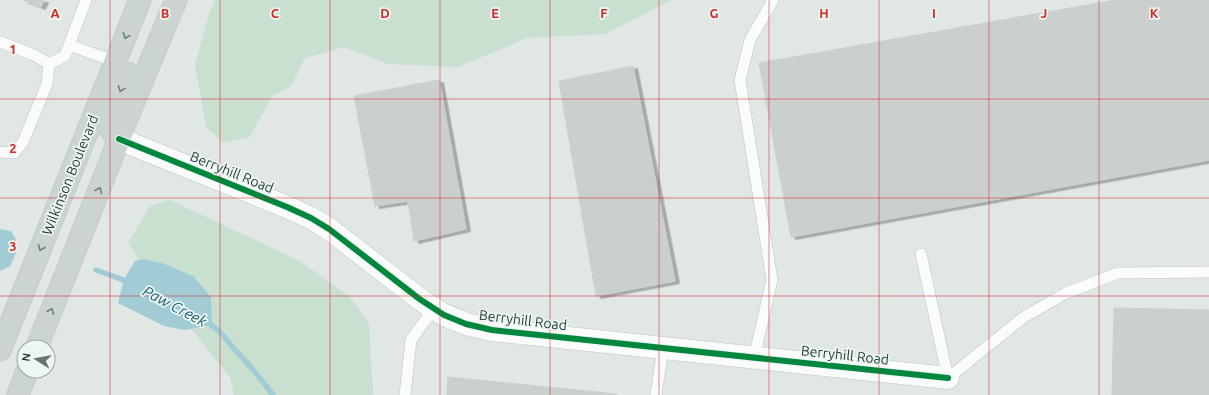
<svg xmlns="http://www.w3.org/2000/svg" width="1209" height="395" font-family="Ubuntu,sans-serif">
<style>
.green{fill:#c9e0d1}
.water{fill:#a1ccd6}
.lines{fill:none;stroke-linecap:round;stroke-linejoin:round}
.stream{stroke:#a1ccd6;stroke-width:5.5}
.building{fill:#cbd0ce;stroke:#c9d0cd;filter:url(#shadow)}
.service-casing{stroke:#bec4c1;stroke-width:12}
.minor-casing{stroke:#bec4c1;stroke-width:23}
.primary-casing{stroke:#bbc3c1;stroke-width:23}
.service{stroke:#fafbfb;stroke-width:11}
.minor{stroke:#fafbfb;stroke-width:22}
.primary{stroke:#ccd4d2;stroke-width:22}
.cycleway-casing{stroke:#eef6f2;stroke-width:8}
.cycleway{stroke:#00873e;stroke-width:6}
.oneway{stroke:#6d7f7b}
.grid{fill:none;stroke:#d62828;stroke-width:1;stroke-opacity:0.55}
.labels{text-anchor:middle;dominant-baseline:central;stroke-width:3.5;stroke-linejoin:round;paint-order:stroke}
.street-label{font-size:14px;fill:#1f3933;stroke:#eef6f2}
.water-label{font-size:15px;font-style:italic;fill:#1a6174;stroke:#eef6f2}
.grid-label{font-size:13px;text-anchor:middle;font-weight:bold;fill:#d62828;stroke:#eef6f2;stroke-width:3.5;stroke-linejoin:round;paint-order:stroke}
</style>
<defs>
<filter id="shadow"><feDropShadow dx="4.5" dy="2.5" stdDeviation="0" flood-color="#0004"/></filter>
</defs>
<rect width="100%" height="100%" fill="#e1e7e4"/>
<!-- green -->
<path class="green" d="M215 0H671L606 34 527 38 458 67 388 64 344 47 305 58 291 86 272 96 250 137 224 143 206 127 195 65 209 14Z
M170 200 300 261 350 297 369 324 373 395H234L230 377 151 278 128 243 150 206Z"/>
<!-- water -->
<path class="water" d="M0 229 11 231 16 240V253L10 266 0 271Z
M142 259 162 263 193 276 211 297 212 325 184 330 164 326 118 303 124 279 135 261Z"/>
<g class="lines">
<!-- stream -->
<path class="stream" d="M96 270 129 282
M206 322C218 328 227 340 235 350 249 364 261 379 273 395"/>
</g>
<!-- building -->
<path class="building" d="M23 0H44L41 7Z
M1115 0H1209V160L791 237 759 63Z
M633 66 675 281 596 296 559 81Z
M439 80 466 229 414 241 408 201 375 206 354 96Z
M1114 308 1209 310V395H1112Z
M448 377 617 394V395H447Z"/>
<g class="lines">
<defs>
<path id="service" d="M0 42 34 55 49 64
M69 45 116 62
M49 64 65 56 86 0
M0 152 14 153 23 142 47 84 49 64
M921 254 948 378 1024 317 1066 293 1118 273 1209 272
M754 358 772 280 740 80 750 40 773 0
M405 395 411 340 434 308
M656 395 663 348"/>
<path id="minor" d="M119 139 287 207 311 218 329 229 421 300 444 315 466 324 492 330 948 378"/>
<path id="primary" d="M119 139 111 131 110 118 127 73
M37 347 134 101 176 0
M0 350 140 0
M18 395 27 371"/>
</defs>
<!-- service casing -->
<use href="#service" class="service-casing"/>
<!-- minor casing -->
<use href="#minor" class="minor-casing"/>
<!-- primary casing -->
<use href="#primary" class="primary-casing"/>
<!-- service -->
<use href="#service" class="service"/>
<!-- minor -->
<use href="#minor" class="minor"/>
<!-- primary -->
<use href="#primary" class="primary"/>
<defs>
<path id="cycleway" d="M119 139 287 207 311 218 329 229 421 300 444 315 466 324 492 330 948 378"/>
</defs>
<!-- cycleway casing -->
<use href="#cycleway" class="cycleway-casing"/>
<!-- cycleway -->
<use href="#cycleway" class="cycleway"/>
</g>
<!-- one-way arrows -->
<defs><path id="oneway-chevron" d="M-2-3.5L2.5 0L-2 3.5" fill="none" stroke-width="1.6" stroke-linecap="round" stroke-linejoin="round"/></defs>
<g class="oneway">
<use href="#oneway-chevron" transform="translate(126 36) rotate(111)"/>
<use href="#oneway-chevron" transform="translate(121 89) rotate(111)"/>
<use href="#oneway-chevron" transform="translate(99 190) rotate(-68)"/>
<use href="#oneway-chevron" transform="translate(41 248) rotate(112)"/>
<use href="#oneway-chevron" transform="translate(51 311) rotate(-68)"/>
</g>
<!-- grid -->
<path class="grid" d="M110 0V395M220 0V395M330 0V395M440 0V395M550 0V395M659 0V395M769 0V395M879 0V395M989 0V395M1099 0V395M0 99H1209M0 198H1209M0 296H1209"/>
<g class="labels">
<!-- street labels -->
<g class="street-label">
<text transform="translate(232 172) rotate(22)">Berryhill Road</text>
<text transform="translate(70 175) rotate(-68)">Wilkinson Boulevard</text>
<text transform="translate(523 320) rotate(7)">Berryhill Road</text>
<text transform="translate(845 355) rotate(6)">Berryhill Road</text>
</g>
<!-- water labels -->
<g class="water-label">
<text transform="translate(175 306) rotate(28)">Paw Creek</text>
</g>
</g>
<g class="grid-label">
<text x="55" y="18">A</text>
<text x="165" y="18">B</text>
<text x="275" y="18">C</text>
<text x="385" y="18">D</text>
<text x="495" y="18">E</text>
<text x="604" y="18">F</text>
<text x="714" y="18">G</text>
<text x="824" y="18">H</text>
<text x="934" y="18">I</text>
<text x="1044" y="18">J</text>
<text x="1154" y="18">K</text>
<text x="13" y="54">1</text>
<text x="13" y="153">2</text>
<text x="13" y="251">3</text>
</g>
<!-- north arrow -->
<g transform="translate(36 359) rotate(281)"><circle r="19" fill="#eef6f2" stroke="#9baaa6"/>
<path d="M0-3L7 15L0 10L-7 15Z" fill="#637671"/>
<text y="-6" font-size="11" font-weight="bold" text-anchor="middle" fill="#1f3933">N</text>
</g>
</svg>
